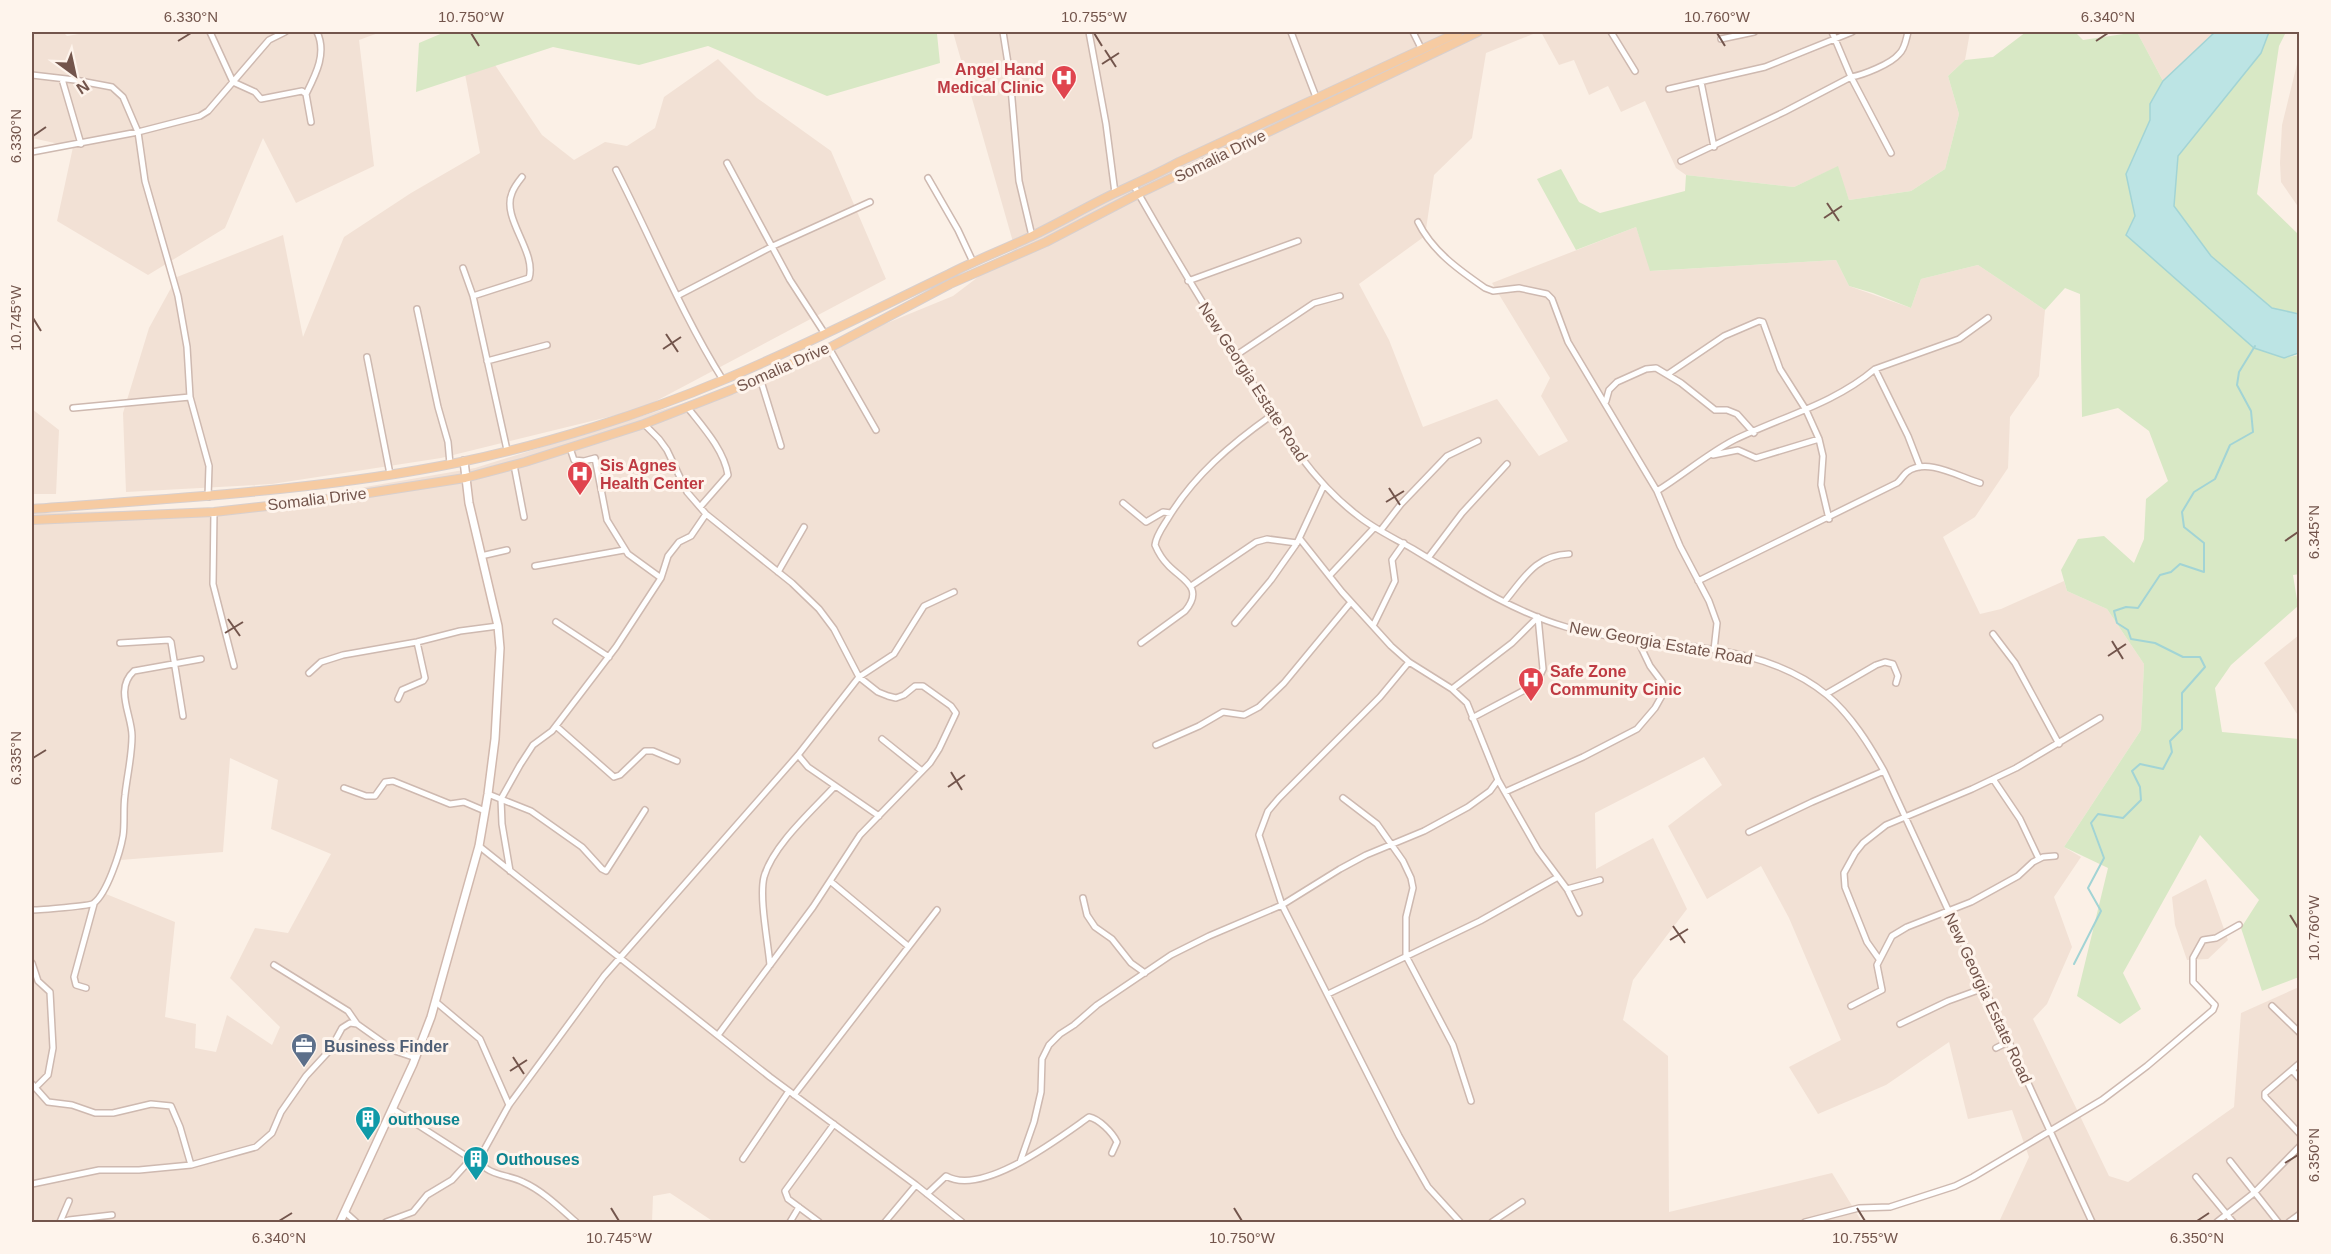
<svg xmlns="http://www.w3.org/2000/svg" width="2331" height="1254" font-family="Helvetica,sans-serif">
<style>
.residential{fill:#f2e1d5;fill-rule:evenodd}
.green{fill:#d8e8c5}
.water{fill:#bce4e4;stroke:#a2d4d5;stroke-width:1.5}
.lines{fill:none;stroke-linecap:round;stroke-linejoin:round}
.stream{stroke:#a2d4d5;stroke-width:2}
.street-casing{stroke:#ceb9b0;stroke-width:8}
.secondary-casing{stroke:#d1b8ad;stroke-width:10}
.primary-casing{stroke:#d8cfcd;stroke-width:10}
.street{stroke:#fff;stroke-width:5}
.secondary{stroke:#fff;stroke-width:7}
.primary{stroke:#f6cba2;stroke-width:8}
.ticks{fill:none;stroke:#73554c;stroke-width:2}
.labels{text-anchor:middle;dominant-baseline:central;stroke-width:6;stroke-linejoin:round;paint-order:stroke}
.health-label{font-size:16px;font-weight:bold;fill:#be3a42;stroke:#fef4ec;text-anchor:start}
.street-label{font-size:16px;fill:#73554c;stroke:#fef4ec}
.service-label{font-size:16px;font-weight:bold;fill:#4e5e75;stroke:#fef4ec;text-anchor:start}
.culture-label{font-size:16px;font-weight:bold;fill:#0d838f;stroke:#fef4ec;text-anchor:start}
.neatline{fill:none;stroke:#73554c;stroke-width:2}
.ticks-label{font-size:15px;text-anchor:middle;fill:#73554c}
</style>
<rect width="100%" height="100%" fill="#fbf0e6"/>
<!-- residential -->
<path class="residential" d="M32 32H63L67 36 91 32H381L359 40 374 166 296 203 263 138 225 228 148 275 57 221 73 147 32 138Z
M953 32H1538L1486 53 1472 138 1434 175 1425 236 1359 284 1389 340 1423 427 1497 399 1539 456 1568 441 1541 396 1550 378 1492 283 1636 227 1651 271 1836 260 1849 286 1911 308 1921 279 1978 265 2045 310 2039 376 2010 417 2008 468 1975 517 1943 537 1980 614 2001 609 2064 581 2067 591 2107 609 2144 664 2141 730 2064 847 2081 857 2054 897 2072 947 2047 1004 2033 1019 2109 1176 2128 1182 2234 1107 2241 1013 2299 987V1222H1999L2029 1157 2012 1110 1968 1119 1949 1042 1886 1085 1818 1114 1789 1067 1841 1040 1789 918 1761 866 1707 899 1668 826 1722 785 1704 757 1595 813 1596 869 1653 838 1687 909 1633 980 1623 1020 1668 1056 1669 1212 1832 1173 1862 1222H714L670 1193 653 1196 652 1222H32V513L244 508 475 468 716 393 953 296 1015 249ZM230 758 278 780 271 829 331 854 288 933 255 928 230 978 280 1027 272 1045 227 1015 216 1052 195 1048 196 1024 165 1017 175 922 106 894 120 860 223 852Z
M1541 32H1970L1965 60 1948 76 1959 114 1945 169 1911 191 1849 200 1837 167 1794 187 1686 175 1676 168 1645 101 1621 112 1608 86 1589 95 1574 60 1559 65Z
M2137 32H2215L2163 81Z
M2299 56V208L2281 182 2280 163 2282 125Z
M718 59 757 98 831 151 886 279 641 409 441 458 272 484 126 492 123 413 149 328 177 277 283 235 303 337 344 237 411 193 480 153 465 74 495 65 542 135 574 160 605 142 627 146 655 128 664 97Z
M32 409 59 430 56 494H32Z
M2299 635V717L2264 663Z
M2206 879 2228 940 2208 959 2187 960 2175 925 2172 897Z"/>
<!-- green -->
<path class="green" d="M445 32H929L937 34 940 63 827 96 708 46 639 65 553 47 416 92 419 43Z
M2026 32H2075L2083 40 2137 32 2163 81 2150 104V120L2126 174 2135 216 2126 235 2198 298 2284 358 2299 355 2300 574 2293 575 2298 606 2231 665 2215 688 2222 732 2299 739V977L2262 991 2241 928 2259 900 2200 835 2123 973 2141 1009 2120 1024 2077 996 2108 868 2064 847 2141 730 2144 664 2107 609 2067 591 2061 570 2078 539 2104 536 2134 563 2144 539 2146 499 2168 481 2149 431 2118 408 2082 417 2080 294 2065 288 2045 310 1978 265 1921 279 1911 308 1873 293 1849 286 1836 260 1650 271 1636 227 1576 250 1537 179 1561 169 1579 202 1600 213 1685 191 1686 175 1794 187 1838 166 1849 200 1911 191 1945 169 1959 114 1948 76 1965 60 1993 57Z
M2269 32H2286L2279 46 2257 194 2299 235V314L2272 308 2211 256 2174 206 2178 156 2261 53Z"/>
<!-- water -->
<path class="water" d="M2215 32H2269L2261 53 2178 156 2174 206 2211 256 2272 308 2299 314V353L2284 358 2254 348 2126 235 2135 216 2126 174 2150 120V104L2163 81Z"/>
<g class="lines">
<!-- stream -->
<path class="stream" d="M2074 964 2101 911 2088 888 2104 858 2091 823 2098 814 2123 818 2141 800 2140 787 2132 771 2140 764 2163 769 2172 752 2170 741 2182 729V693L2205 667 2200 657H2183L2155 643 2131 639 2128 630 2117 623 2114 611 2126 607 2138 608 2160 575 2171 572 2180 564 2204 572V543L2184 527 2182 512 2194 492 2215 479 2230 445 2253 432 2251 411 2237 385 2239 372 2255 346"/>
<defs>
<path id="street" d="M210 32 233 82 255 92 261 99 302 91 306 94 311 122
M1003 32 1010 76 1019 181 1032 236
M1089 32 1106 124 1115 193
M1291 32 1316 97
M1413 32 1422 50
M1611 32 1635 71
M1832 32 1851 77 1891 153
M1721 39 1754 32
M32 75 75 80 112 87 123 97 138 132 145 181 178 296 187 347 190 397 209 466 208 497
M62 79 81 144
M1701 82 1714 147
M1669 89 1765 67 1852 32
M306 94C316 74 327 53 317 32
M32 152 138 132 200 116 208 111 269 40 285 32
M1681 161 1784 112 1851 77C1863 75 1891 64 1899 54 1905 49 1906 39 1908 32
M727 163 790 280 825 334
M616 170C652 240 681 313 723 380
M928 178 958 230 973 262
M1134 186C1170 249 1207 311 1246 372 1278 424 1308 478 1357 515 1374 529 1394 538 1413 549 1461 578 1511 611 1566 627 1651 651 1754 635 1827 695 1851 715 1869 744 1884 771L2092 1222
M1418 222C1432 251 1459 270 1485 288L1493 291 1519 288 1547 294 1552 299 1568 342 1657 491 1680 546 1709 601 1717 623 1714 650
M463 268 473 296 507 450
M1188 281 1298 241
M473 296 529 278C537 252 501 218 512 193 514 187 518 182 522 177
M677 296 773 246 870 202
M417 309 438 407 448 442 450 464
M829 348 876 430
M1235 356 1314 303 1340 296
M367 357 390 474
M487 361 547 345
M1875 369 1908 436 1920 467
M1668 374 1724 336 1759 321 1763 322 1780 369 1806 410 1819 439 1823 456 1821 485 1829 519
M760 378 781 446
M1606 401 1609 390 1617 382 1646 369 1656 368 1681 383 1715 410H1727L1737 414 1754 433
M73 408 190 397
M688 408C703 427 724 450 728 475L700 507
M644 424 659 439 667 450 687 492 706 514 792 583 819 609 834 629 859 677 878 692 888 696 896 698 904 695 915 686H923L951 706 956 713 939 749 930 763 860 835 813 907 718 1035
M570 448 574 460 584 461 595 458 607 520 628 554 661 578
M1713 455 1738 450 1756 458 1819 439
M514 465 524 517
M1657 491C1683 475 1707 454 1734 440 1781 417 1834 404 1875 369L1959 339 1988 318
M1123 503 1146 522 1163 512 1171 513
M214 512 213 584 234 666
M1381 530 1401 504 1447 456 1478 441
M1300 539 1342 592 1391 646 1409 662 1452 689 1467 703 1498 780 1538 850 1567 889 1579 913
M481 556 507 550
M1428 558 1462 513 1507 464
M535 566 624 550
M778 572 804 527
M1330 575 1374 528
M1698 581 1897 483C1901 480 1903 475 1907 472 1927 457 1959 477 1980 483
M1191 586 1256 542 1267 539 1297 543
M1505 601C1524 578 1536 555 1569 554
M556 622 609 657
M1235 623 1271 580 1297 543 1324 485
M1374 624 1395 581 1392 560 1404 543
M1993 634 2015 663 2059 744
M120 643 169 640 171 642 183 716
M1141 643 1185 611C1205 587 1182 580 1168 565 1162 559 1158 552 1155 545 1156 536 1162 528 1167 520 1193 476 1231 444 1272 415
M1409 662 1380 697 1279 798 1268 811 1259 835 1282 905 1399 1136 1428 1187 1460 1222
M309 673 321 662 343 655 417 642 460 631 498 626
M1452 689 1512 643 1538 617
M1826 694 1876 665 1885 662 1893 664 1898 676 1896 683
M398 699 402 690 423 681 425 678 417 642
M1472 718 1536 684 1543 669 1538 617
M556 726 614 777 620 775 645 751H653L677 761
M882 739 922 771
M1156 745 1199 726 1223 712 1244 715 1259 707 1284 683 1351 602
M798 755 808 767 879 816
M1993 779 2020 819 2039 859
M344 788 366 796H375L385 782 393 781 450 804 464 802 485 811
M1505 792 1583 757 1637 729 1655 708 1664 692 1662 682 1650 666 1638 641
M488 794 531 811 582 847 602 869 606 871 645 810
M1343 798 1377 824 1403 861 1411 878 1413 888 1406 917V956L1453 1045 1471 1101
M1749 832 1812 802 1884 771
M479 846 770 1077 916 1185 962 1222
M510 871 502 824 501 799 520 765 533 745 552 731 616 647 661 578 668 556 679 542 691 536 706 514
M830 881 908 946
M1567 889 1600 880
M1083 898 1087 915 1095 927 1112 939 1131 963 1145 973
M32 910C39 910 91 906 94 903 107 893 120 853 123 836 125 823 123 809 125 795 127 776 132 756 132 736 132 715 114 689 134 671L201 659
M1879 959 1867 942 1845 887 1844 873 1855 853 1863 843 1886 825 1972 789 2016 768 2100 718
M32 963 38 981 50 992 53 1048 48 1075 35 1088
M274 965 348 1011 357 1024
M770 965C768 942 759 898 764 877 773 845 813 810 835 786
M86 988 76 985 74 977 94 904
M1328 994 1480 921 1558 877
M436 1002 480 1039 509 1105
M1851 1006 1882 990 1877 965 1892 936 1907 927 1971 902 2018 876 2033 862 2043 857 2055 856
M2272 1006 2300 1033
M1900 1024 1948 1001 1984 988
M1996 1048 2008 1042
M2300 1063 2265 1093V1097L2300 1134
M2292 1070 2300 1079
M32 1084 48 1102 72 1105 95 1113H113L151 1104 171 1106 180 1127 191 1165
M794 1095 937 910
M393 1109 471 1159
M743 1159 789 1091
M478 1161 509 1105 604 976 798 755 859 677 894 654 924 606 954 592
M2230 1161 2278 1222
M1020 1162 1034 1122 1041 1092 1042 1059 1049 1045 1060 1034 1074 1025 1097 1005 1171 955 1209 936 1282 905 1340 869 1366 855 1424 831 1468 807 1490 791 1498 780
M2196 1177 2233 1222
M32 1184 99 1170H139L191 1165 256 1147 272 1133 281 1112 306 1076 330 1050 342 1028 350 1023 357 1024 395 1051 416 1058
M927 1194 946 1176C983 1197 1059 1138 1089 1117 1099 1119 1112 1132 1117 1142L1112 1153
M346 1213 356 1222
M60 1222 69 1201
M62 1222 69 1220 112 1215
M386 1222 413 1212 427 1195 452 1180 471 1159C479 1161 481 1165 487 1169 497 1176 512 1176 523 1182 543 1191 560 1208 576 1222
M790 1222 799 1207
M819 1222 788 1199 785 1191 834 1124
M885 1222 916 1185
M1492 1222 1522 1202
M1805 1222 1859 1208 1890 1207 1955 1186 1973 1177 2102 1100 2147 1066 2213 1010 2215 1005 2193 982V958L2203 940 2216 938 2239 925
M2217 1222 2254 1193 2300 1146
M2289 1222 2300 1214"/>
<path id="secondary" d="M340 1222 413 1064 431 1017 479 846 488 794 495 739 500 648 498 626 469 503 464 461"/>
<path id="primary" d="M32 509C176 498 319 491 461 462 546 444 643 414 723 380 800 348 874 310 949 274 976 260 1005 249 1032 236 1059 223 1086 207 1113 194 1135 184 1157 174 1179 162L1459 32
M32 520 214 512 330 499 465 478 525 462 644 424 731 390 829 348 950 284 1046 242 1138 194 1478 32"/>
</defs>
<!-- street casing -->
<use href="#street" class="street-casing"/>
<!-- secondary casing -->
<use href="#secondary" class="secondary-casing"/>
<!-- primary casing -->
<use href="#primary" class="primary-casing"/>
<!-- street -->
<use href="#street" class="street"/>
<!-- secondary -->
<use href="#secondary" class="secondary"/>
<!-- primary -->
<use href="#primary" class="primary"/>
</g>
<!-- ticks -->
<path class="ticks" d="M471 33 479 46M1094 33 1102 46M1717 33 1725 46M178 41 191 33M2096 41 2108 33M1105 50 1116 67M1102 64 1119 53M33 136 46 127M1827 203 1839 221M1824 218 1842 206M33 318 41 331M666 334 678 352M663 349 681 337M1389 488 1400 505M1386 502 1404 491M2285 541 2298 532M228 619 240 636M225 633 243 622M2112 641 2123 659M2108 656 2126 644M33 758 46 750M951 772 962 790M948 787 965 775M2290 915 2298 928M1673 926 1685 943M1670 940 1688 929M513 1057 524 1074M510 1071 527 1060M2285 1163 2298 1155M611 1208 619 1221M1234 1208 1242 1221M1857 1208 1865 1221M279 1221 292 1213M2197 1221 2209 1213"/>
<!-- icons -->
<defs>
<symbol id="hospital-pin" viewBox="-11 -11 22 30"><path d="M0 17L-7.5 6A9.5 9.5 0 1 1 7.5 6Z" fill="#e0444e" stroke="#fef4ec"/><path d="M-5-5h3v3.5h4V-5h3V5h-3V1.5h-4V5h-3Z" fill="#fff"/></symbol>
<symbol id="office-pin" viewBox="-11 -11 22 30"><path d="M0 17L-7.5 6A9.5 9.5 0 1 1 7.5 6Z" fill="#5c6f8a" stroke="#fef4ec"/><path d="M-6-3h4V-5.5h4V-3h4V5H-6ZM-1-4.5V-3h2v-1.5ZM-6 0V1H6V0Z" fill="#fff"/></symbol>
<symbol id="building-pin" viewBox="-11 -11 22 30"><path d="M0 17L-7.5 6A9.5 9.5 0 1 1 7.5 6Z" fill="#0f9aa8" stroke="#fef4ec"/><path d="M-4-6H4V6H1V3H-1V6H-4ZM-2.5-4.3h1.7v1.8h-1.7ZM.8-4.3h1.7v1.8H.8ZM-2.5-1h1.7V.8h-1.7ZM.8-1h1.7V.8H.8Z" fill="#fff"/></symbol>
</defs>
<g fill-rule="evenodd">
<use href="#hospital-pin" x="1049" y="63" width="30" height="40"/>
<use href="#hospital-pin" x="565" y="459" width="30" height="40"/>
<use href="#hospital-pin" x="1516" y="665" width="30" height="40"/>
<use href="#office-pin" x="289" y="1031" width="30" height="40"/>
<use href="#building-pin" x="353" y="1104" width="30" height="40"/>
<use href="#building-pin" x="461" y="1144" width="30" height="40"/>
</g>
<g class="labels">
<!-- health labels -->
<g class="health-label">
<text x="1044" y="69" text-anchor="end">Angel Hand<tspan x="1044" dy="18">Medical Clinic</tspan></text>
<text x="600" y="465">Sis Agnes<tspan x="600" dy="18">Health Center</tspan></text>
<text x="1550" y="671">Safe Zone<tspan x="1550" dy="18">Community Cinic</tspan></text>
</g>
<!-- street labels -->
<g class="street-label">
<text transform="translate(1220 156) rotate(-26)">Somalia Drive</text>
<text transform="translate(783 367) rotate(-24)">Somalia Drive</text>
<text transform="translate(1253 382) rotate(57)">New Georgia Estate Road</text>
<text transform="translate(317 499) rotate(-7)">Somalia Drive</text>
<text transform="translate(1661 643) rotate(10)">New Georgia Estate Road</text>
<text transform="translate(1988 998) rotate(65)">New Georgia Estate Road</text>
</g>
<!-- service labels -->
<g class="service-label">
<text x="324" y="1046">Business Finder</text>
</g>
<!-- culture labels -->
<g class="culture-label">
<text x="388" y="1119">outhouse</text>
<text x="496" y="1159">Outhouses</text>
</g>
</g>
<!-- border -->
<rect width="2331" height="1254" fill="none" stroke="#fef4ec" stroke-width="66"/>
<!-- north arrow -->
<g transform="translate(75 75) rotate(147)" stroke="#fef4ec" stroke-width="4.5" paint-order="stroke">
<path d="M0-4.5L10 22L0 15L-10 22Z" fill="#73554c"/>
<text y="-9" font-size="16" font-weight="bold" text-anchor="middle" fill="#73554c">N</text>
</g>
<rect x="33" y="33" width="2265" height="1188" class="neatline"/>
<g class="ticks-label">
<text x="191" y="22">6.330°N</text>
<text x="471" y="22">10.750°W</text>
<text x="1094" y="22">10.755°W</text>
<text x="1717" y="22">10.760°W</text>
<text x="2108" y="22">6.340°N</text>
<text transform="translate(16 136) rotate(-90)" y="5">6.330°N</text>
<text transform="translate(16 318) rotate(-90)" y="5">10.745°W</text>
<text transform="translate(2314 532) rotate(-90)" y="5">6.345°N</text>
<text transform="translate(16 758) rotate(-90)" y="5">6.335°N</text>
<text transform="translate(2314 928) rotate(-90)" y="5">10.760°W</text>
<text transform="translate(2314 1155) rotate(-90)" y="5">6.350°N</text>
<text x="279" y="1243">6.340°N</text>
<text x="619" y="1243">10.745°W</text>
<text x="1242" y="1243">10.750°W</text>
<text x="1865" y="1243">10.755°W</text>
<text x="2197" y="1243">6.350°N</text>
</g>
</svg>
